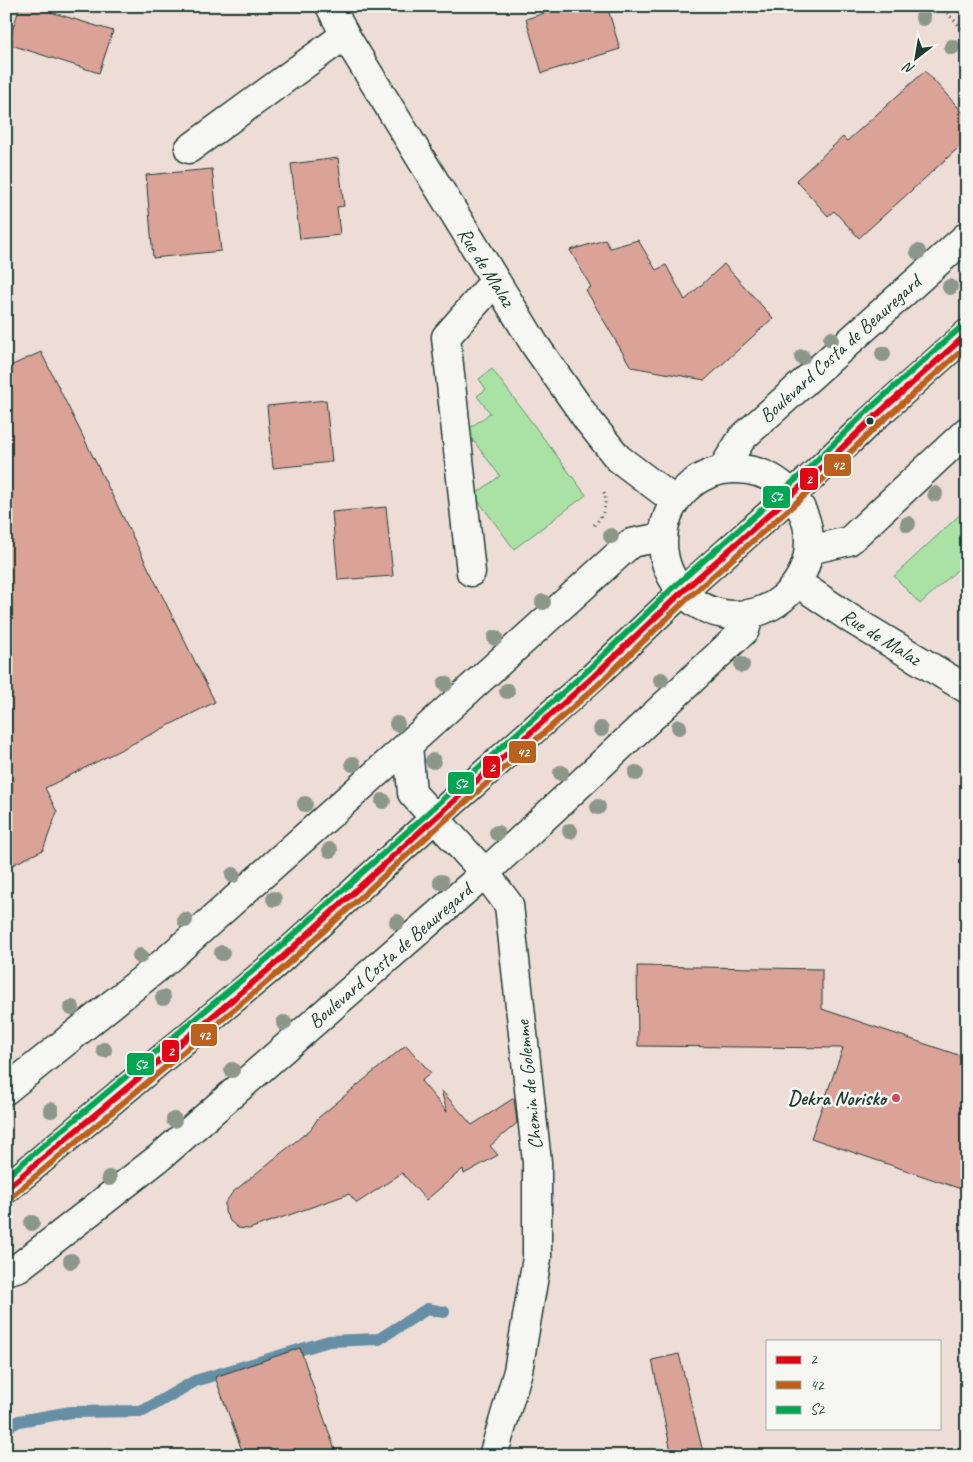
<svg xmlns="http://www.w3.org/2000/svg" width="973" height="1462" font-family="Caveat,sans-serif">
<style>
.green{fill:#aae2a6;stroke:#64906d}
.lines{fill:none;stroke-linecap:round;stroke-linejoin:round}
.stream{stroke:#668fa5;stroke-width:12}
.building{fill:#dba298;stroke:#1f3d34}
.minor-casing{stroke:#1f3d34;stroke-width:31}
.path{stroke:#1f3d34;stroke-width:3;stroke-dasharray:1 4;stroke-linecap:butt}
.minor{stroke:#f6f6f2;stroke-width:28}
.bus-1-casing{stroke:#f6f6f2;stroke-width:10}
.bus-2-casing{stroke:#f6f6f2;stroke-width:10}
.bus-3-casing{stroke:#f6f6f2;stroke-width:10}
.bus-1{stroke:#e30513;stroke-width:6}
.bus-2{stroke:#bc601e;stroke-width:6}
.bus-3{stroke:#00a651;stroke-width:6}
.tree{fill:#8c978a}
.bus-dot{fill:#1f3d34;stroke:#f6f6f2;stroke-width:2}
.poi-dot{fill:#d1495b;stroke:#f6f6f2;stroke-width:2}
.labels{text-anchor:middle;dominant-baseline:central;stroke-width:5;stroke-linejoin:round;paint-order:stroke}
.street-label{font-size:20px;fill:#1f3d34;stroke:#f6f6f2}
.poi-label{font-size:20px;font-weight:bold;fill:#1f3d34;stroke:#f6f6f2;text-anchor:end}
.line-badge{stroke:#f6f6f2;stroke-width:2}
.badge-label{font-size:14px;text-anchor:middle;font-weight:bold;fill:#fff}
</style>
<rect width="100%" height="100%" fill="#eeddd7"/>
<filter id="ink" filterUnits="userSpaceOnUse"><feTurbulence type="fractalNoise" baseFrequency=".02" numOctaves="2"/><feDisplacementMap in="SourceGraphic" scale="10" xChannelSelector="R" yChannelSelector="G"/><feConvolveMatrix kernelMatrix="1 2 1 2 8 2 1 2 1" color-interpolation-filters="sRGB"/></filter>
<g filter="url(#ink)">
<!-- green -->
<path class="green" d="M492 369 586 495 514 549 474 495 500 476 466 431 490 413 477 396 486 389 479 379Z
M967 508V561L920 604 894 576Z"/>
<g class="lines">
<!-- stream -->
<path class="stream" d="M6 1428 19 1421 71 1412 143 1411 195 1381 329 1341 379 1339 427 1309 444 1312"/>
</g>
<!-- building -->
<path class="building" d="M20 6H31L113 31 99 73 8 44Z
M567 6H607L620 49 542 73 526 19Z
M925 71 967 117V140L859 238 834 211 828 216 796 180 843 137 847 141Z
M338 158 344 206 337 207 340 235 300 239 291 164Z
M212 169 221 251 153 258 146 175Z
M605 240 610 248 638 240 656 270 666 265 685 300 724 264 773 318 705 380 631 367 586 290 591 287 570 250Z
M41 352 215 702 45 788 57 812 43 850 6 868V368Z
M326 400 332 462 273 468 267 406Z
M386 507 393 576 338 580 332 512Z
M637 966 822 969V1009L967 1058V1191L811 1138 843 1048 638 1046Z
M406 1045 431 1073 421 1081 447 1112 441 1090 472 1125 514 1098 517 1123 490 1146 498 1155 464 1174 463 1169 426 1200 402 1173 357 1203 349 1194 249 1229 238 1228 230 1221 225 1212V1203L233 1192 311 1129 318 1118Z
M300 1348 337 1456H244L215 1377Z
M679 1354 704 1456H672L652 1360Z"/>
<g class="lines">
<defs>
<path id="minor" d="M330 6 345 35 535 345 587 419 618 458 675 501
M189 149 345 35
M663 542a73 73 0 1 1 146 0a73 73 0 1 1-146 0Z
M722 470 742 438 967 236
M809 550 849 541 967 431
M471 572 446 337 495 281
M798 583 851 619 967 689
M408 745 412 793 485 873 509 905 537 1162V1258L518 1371 493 1456
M6 1090 168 959 408 745 631 543 662 537
M6 1189 274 965 436 817 593 677 682 592 816 473 870 421 967 334
M6 1271 19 1267 160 1157 485 873 745 630 750 614"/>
</defs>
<!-- minor casing -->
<use href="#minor" class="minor-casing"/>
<!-- path -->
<path class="path" d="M940 6 967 33
M594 525C604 515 607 506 604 492"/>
<!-- minor -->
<use href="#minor" class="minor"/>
<defs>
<path id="bus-1" d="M6 1189 274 965 436 817 593 677 682 592 816 473 870 421 967 334"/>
<path id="bus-2" d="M12 1196 280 971 442 823 599 684 688 598 822 480 876 427 967 346"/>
<path id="bus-3" d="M6 1177 268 958 430 811 587 671 676 585 810 467 864 414 961 327"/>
</defs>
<!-- bus-1 casing -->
<use href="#bus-1" class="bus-1-casing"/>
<!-- bus-2 casing -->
<use href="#bus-2" class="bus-2-casing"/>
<!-- bus-3 casing -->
<use href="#bus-3" class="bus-3-casing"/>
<!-- bus-1 -->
<use href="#bus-1" class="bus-1"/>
<!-- bus-2 -->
<use href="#bus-2" class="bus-2"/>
<!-- bus-3 -->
<use href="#bus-3" class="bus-3"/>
</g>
<!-- trees -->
<g class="tree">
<circle cx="923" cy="18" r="8"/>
<circle cx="952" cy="47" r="8"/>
<circle cx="918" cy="252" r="8"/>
<circle cx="950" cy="287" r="8"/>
<circle cx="831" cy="339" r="8"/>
<circle cx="883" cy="354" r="8"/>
<circle cx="802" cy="357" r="8"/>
<circle cx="935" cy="494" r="8"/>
<circle cx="908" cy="524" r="8"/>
<circle cx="611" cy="536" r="8"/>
<circle cx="543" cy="602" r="8"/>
<circle cx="495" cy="638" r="8"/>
<circle cx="742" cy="665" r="8"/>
<circle cx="661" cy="680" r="8"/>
<circle cx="445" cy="684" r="8"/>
<circle cx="507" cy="691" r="8"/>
<circle cx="397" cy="724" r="8"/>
<circle cx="679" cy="727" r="8"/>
<circle cx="601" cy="729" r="8"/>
<circle cx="433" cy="761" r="8"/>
<circle cx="353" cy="764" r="8"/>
<circle cx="561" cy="773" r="8"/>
<circle cx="636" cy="773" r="8"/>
<circle cx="383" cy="801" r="8"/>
<circle cx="305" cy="804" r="8"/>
<circle cx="598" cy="807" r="8"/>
<circle cx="570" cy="831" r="8"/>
<circle cx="497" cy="833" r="8"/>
<circle cx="330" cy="850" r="8"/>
<circle cx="233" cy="875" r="8"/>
<circle cx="441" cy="882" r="8"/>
<circle cx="274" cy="899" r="8"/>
<circle cx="185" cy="920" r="8"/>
<circle cx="397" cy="922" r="8"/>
<circle cx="222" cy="953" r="8"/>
<circle cx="140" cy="956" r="8"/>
<circle cx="163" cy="998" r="8"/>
<circle cx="72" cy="1008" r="8"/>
<circle cx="284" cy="1023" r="8"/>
<circle cx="104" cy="1050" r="8"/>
<circle cx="232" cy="1070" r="8"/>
<circle cx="51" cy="1110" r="8"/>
<circle cx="174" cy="1120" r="8"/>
<circle cx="109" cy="1178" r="8"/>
<circle cx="32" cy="1223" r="8"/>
<circle cx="71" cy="1261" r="8"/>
</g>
</g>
<!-- markers -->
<circle class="bus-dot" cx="870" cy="421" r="4.5"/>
<circle class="poi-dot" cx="896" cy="1098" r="5"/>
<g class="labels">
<!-- street labels -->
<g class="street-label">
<text transform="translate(486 267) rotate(58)">Rue de Malaz</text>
<text transform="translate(840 349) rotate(-42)">Boulevard Costa de Beauregard</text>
<text transform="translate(881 637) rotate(32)">Rue de Malaz</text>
<text transform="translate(390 956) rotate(-41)">Boulevard Costa de Beauregard</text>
<text transform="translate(529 1085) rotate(-96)">Chemin de Golemme</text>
</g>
<!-- poi labels -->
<g class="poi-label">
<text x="886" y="1098">Dekra Norisko</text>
</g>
</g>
<g class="line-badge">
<rect x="823" y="453" width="29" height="24" rx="5" fill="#bc601e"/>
<rect x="799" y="467" width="20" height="24" rx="5" fill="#e30513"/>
<rect x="762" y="485" width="29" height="24" rx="5" fill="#00a651"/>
<rect x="508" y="740" width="29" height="24" rx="5" fill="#bc601e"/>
<rect x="482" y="755" width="19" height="24" rx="5" fill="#e30513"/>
<rect x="447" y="771" width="28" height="24" rx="5" fill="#00a651"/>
<rect x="190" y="1023" width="28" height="24" rx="5" fill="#bc601e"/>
<rect x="161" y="1039" width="19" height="24" rx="5" fill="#e30513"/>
<rect x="126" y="1052" width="29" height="24" rx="5" fill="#00a651"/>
</g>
<g class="badge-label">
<text x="838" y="470">42</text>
<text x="809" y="484">2</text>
<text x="776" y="501">S2</text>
<text x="523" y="757">42</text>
<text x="492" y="772">2</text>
<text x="461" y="788">S2</text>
<text x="204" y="1040">42</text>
<text x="171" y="1056">2</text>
<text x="141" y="1069">S2</text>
</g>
<!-- margin -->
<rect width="973" height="1462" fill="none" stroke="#f6f6f2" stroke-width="25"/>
<rect x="12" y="12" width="948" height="1437" fill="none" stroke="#1f3d34" stroke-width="2" filter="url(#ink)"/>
<!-- legend -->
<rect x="766" y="1340" width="175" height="90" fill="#f6f6f2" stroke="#a0aca6"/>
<rect x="776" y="1356" width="25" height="8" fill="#e30513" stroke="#a0aca6"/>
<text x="810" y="1364" font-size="15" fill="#1f3d34">2</text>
<rect x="776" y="1381" width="25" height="8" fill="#bc601e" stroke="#a0aca6"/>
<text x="810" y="1390" font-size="15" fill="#1f3d34">42</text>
<rect x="776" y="1406" width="25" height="8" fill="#00a651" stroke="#a0aca6"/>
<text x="810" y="1414" font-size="15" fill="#1f3d34">S2</text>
<!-- north arrow -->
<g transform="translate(916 58) rotate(211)" stroke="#f6f6f2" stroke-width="4" paint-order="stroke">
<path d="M0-4L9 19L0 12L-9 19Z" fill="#1f3d34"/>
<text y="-8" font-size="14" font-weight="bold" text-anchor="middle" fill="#1f3d34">N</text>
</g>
</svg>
